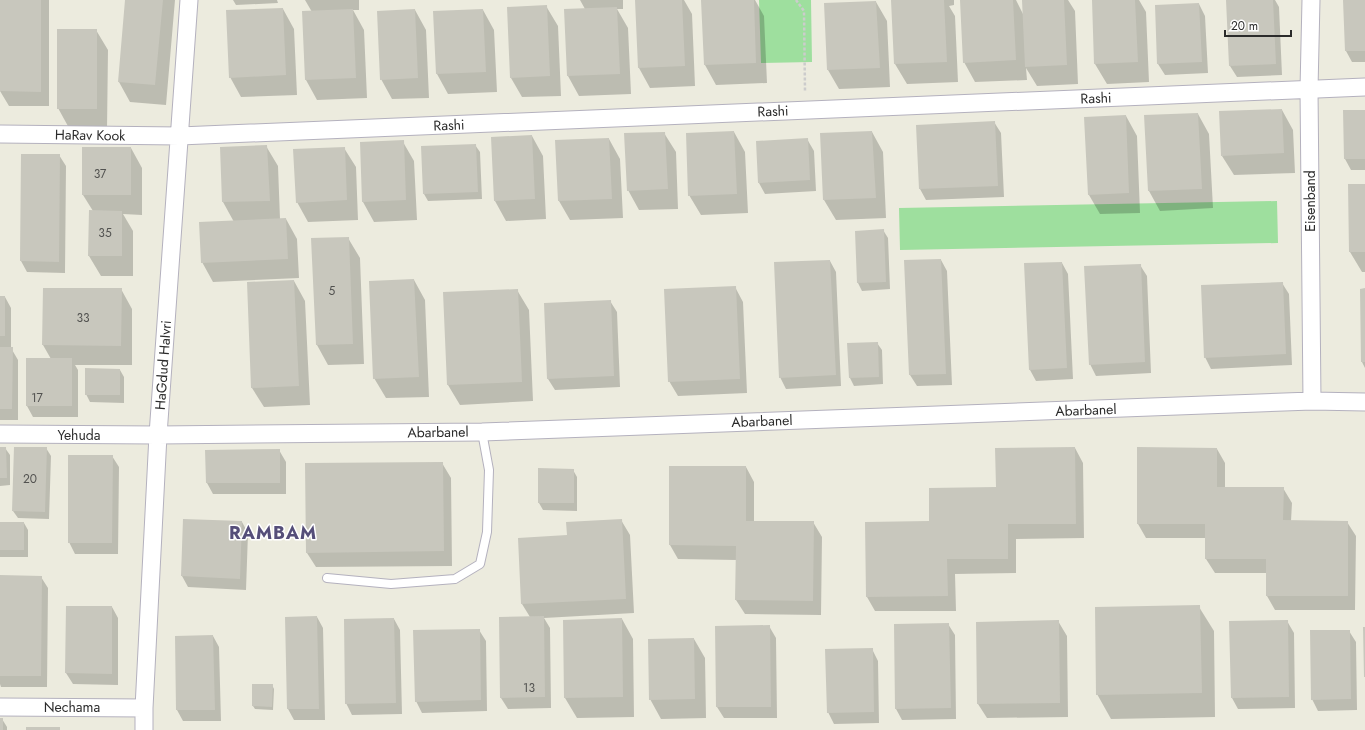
<svg xmlns="http://www.w3.org/2000/svg" width="1365" height="730" font-family="Jost,sans-serif">
<style>
.green{fill:#9edf9e}
.shadow{fill:#0003}
.building{fill:#c8c7bd}
.lines{fill:none;stroke-linecap:round;stroke-linejoin:round}
.lane-casing{stroke:#b4b1be;stroke-width:10}
.street-casing{stroke:#b4b1be;stroke-width:19}
.path{stroke:#ccc;stroke-width:2.5;stroke-dasharray:3 2;stroke-linecap:butt}
.lane{stroke:#fff;stroke-width:8}
.street{stroke:#fff;stroke-width:17}
.labels{text-anchor:middle;dominant-baseline:central;stroke-width:3;stroke-linejoin:round;paint-order:stroke}
.number-label{font-size:12px;fill:#525250}
.street-label{font-size:14px;fill:#2b2b2b;stroke:#fff}
.district-label{font-size:18px;font-weight:bold;letter-spacing:1px;fill:#554e79;stroke:#fff}
</style>
<rect width="100%" height="100%" fill="#ecebde"/>
<!-- green -->
<path class="green" d="M759 0H811L812 62 761 63Z
M1277 201 1278 243 900 250 899 208Z"/>
<!-- shadow -->
<path class="shadow" d="M1 0H49V106H9L0 91Z
M126 0H175L166 105 130 102 119 82Z
M233 0H277L278 3 236 5Z
M305 0H359V10H353L364 30 367 98 317 100 306 80 303 12H312Z
M580 0H623V9H617L628 28 631 94 579 96 568 76 565 10 585 9Z
M636 0H684L692 14 695 86 650 88 639 68Z
M702 0H755L764 16 767 83 716 85 705 65Z
M892 0H954V5L949 6 955 16 958 82 907 84 895 64Z
M961 0H1016L1023 14V0H1068L1075 11 1078 84 1037 86 1026 68 1027 80 975 82 964 62Z
M1093 0H1139L1146 12 1149 82 1107 84 1095 64Z
M1227 0H1275L1279 7 1282 75 1237 77 1230 66Z
M1344 0H1365V62H1352L1346 51Z
M876 2 887 21 890 87 839 89 828 70Z
M1199 4 1205 16 1208 73 1165 75 1158 64Z
M546 6 558 26 561 96 522 97 511 78Z
M283 9 294 29 297 95 241 97 230 77Z
M415 10 426 30 429 98 392 99 381 79Z
M483 10 494 30 497 92 448 94 437 74 434 12Z
M96 30 108 50 107 129 69 128 58 108Z
M1282 110 1293 130 1295 173 1234 175 1222 156Z
M1365 111V170H1351L1345 159Z
M1198 114 1209 134 1213 208 1160 211 1149 191Z
M1126 116 1137 136 1140 213 1100 214 1089 195Z
M994 122 1001 133 1004 197 926 200 920 189 917 126Z
M734 132 745 152 748 213 701 215 689 195Z
M872 132 883 152 886 218 836 220 824 200Z
M664 133 676 152 678 209 639 210 628 190Z
M532 136 543 156 546 219 506 221 495 201Z
M609 139 620 159 623 218 570 220 559 201Z
M807 139 814 151 816 191 765 194 759 183Z
M403 142 414 161 417 220 374 222 363 202 361 143Z
M475 145 480 152 482 199 428 201 424 194Z
M266 146 278 166 280 219H286L297 239 299 278 213 282 202 262 234 222 223 202 221 148Z
M131 148 142 168V215L123 214 133 231V276H101L89 256 93 211 83 195Z
M344 148 356 167 358 220 308 222 297 202Z
M22 155H59L66 166 65 273 27 272 21 261Z
M1365 185V272H1362L1350 252Z
M883 230 888 238 890 289 862 291 858 283 856 232Z
M348 238 360 258 364 364 328 365 317 345 312 239Z
M941 260 947 271 952 385 917 386 910 375Z
M830 261 836 272 841 386 786 389 780 377Z
M1062 263 1068 274 1073 379 1036 381 1030 370Z
M1140 265 1147 276 1151 373 1096 376 1090 364Z
M414 280 425 300 429 397 386 398 374 378Z
M294 281 305 301 310 405 264 407 252 388Z
M1282 283 1289 294 1292 365 1211 369 1205 357Z
M735 287 743 302 747 393 678 396 669 381Z
M121 289 132 309V365H75L78 370V417H33L27 406 51 359 43 345Z
M1365 289V368L1362 362Z
M517 290 529 310 533 401 460 405 448 385 444 293Z
M0 297H5L11 308V348L18 360V420H0Z
M610 301 617 312 620 387 555 390 548 379Z
M877 343 882 350 883 384 854 386 850 378 848 344Z
M120 370 124 377V403L90 402 86 394Z
M0 448H5L10 455V485L0 486Z
M46 448 51 456 49 519 18 518 13 511Z
M1075 448 1083 463 1084 538 1016 539V573L955 574 956 611H875L867 597 930 522Z
M1217 449 1225 463V488H1283L1292 503 1291 521 1347 522 1356 536 1355 610H1275L1267 596V573H1215L1206 559V538H1146L1138 524Z
M279 450 286 462V494H213L207 483 206 451Z
M112 456 119 467 118 554H75L69 542Z
M442 463 451 478 452 566 316 567 307 553Z
M746 467 754 482V522H813L822 537 821 615 745 614 736 600V560L678 559 670 545Z
M573 470 577 477V511L543 510 539 503Z
M184 520 242 522 248 533 246 590 188 587 182 576Z
M621 520 630 535 634 613 544 618 550 628 551 708 508 709 501 698 530 617 522 604 568 536Z
M0 523H24L28 530V557H0Z
M0 576 41 577 48 588 47 687H1L0 684Z
M67 607H112L118 618V685L73 684 66 673Z
M1199 607 1214 631 1215 717 1111 719 1097 694Z
M317 617 323 628 325 720H294L288 709Z
M394 619 400 630 402 714 352 715 346 703Z
M622 619 633 639 634 717 577 718 565 698Z
M1058 621 1067 636 1068 717 987 718 978 704Z
M1287 621 1294 633 1295 708 1238 709 1232 698Z
M948 624 955 635 956 719 902 720 896 709Z
M769 626 776 638 777 718H724L717 707Z
M479 630 486 641 487 711 422 713 416 701Z
M1349 631 1356 642 1357 710 1318 711 1312 699Z
M213 636 219 647 221 721H183L177 710Z
M694 639 705 658 706 718 661 719 650 699Z
M872 649 878 661 879 723 834 724 828 712Z
M272 685 274 689 273 710 255 709 253 706Z
M0 719H2L7 727V730H0Z"/>
<!-- building -->
<path class="building" d="M0 0H41V92L0 91Z
M125 0H163L155 85 118 82Z
M635 0H682L685 66 638 68Z
M701 0H754L756 63 704 65Z
M891 0H944L947 62 894 64Z
M960 0H1013L1016 60 963 63Z
M1022 0H1064L1067 65 1025 67Z
M1092 0H1135L1138 62 1094 64Z
M1226 0H1273L1276 64 1229 66Z
M1343 0H1365V51H1345Z
M876 1 880 68 827 70 824 3Z
M1199 3 1202 62 1157 64 1155 5Z
M547 5 550 76 510 78 507 7Z
M617 7 620 74 567 76 564 9Z
M283 8 286 75 229 78 226 10Z
M353 9 356 78 305 80 302 11Z
M415 9 418 78 380 80 377 11Z
M483 9 486 72 436 74 433 11Z
M57 29H97V109H57Z
M1282 109 1284 153 1221 156 1219 111Z
M1343 110H1365V159H1344Z
M1198 113 1202 189 1148 191 1144 115Z
M1126 115 1129 193 1088 195 1084 117Z
M995 121 998 186 919 189 916 125Z
M734 131 737 194 688 196 686 133Z
M872 131 876 198 823 200 820 133Z
M665 132 668 189 627 191 624 133Z
M532 135 535 199 494 201 491 137Z
M609 138 612 199 558 201 555 140Z
M808 138 810 180 758 183 756 141Z
M404 140 406 200 362 202 360 142Z
M476 144 478 192 423 194 421 146Z
M267 145 270 201 222 202 220 147Z
M82 147H131V195H82Z
M345 147 347 200 296 203 293 149Z
M21 154H60L59 262 20 261Z
M1348 184H1365V252H1349Z
M89 210 122 211V256H88Z
M286 218 288 259 201 263 199 222Z
M884 229 886 282 857 283 855 231Z
M349 237 353 344 316 345 311 238Z
M941 259 946 374 909 375 904 260Z
M830 260 836 375 779 378 774 262Z
M1062 262 1067 368 1029 370 1024 263Z
M1141 264 1145 362 1089 365 1084 266Z
M414 279 419 377 373 379 369 281Z
M294 280 299 386 251 388 247 282Z
M1283 282 1286 354 1204 358 1201 285Z
M736 286 740 379 668 382 664 289Z
M43 288H122L121 346 42 345Z
M1365 288V362H1361L1360 289Z
M518 289 522 382 447 385 443 292Z
M0 296H5V336H0Z
M611 300 614 376 547 379 544 303Z
M878 342 879 377 849 378 847 343Z
M0 347H13L12 409H0Z
M26 358H72V406H26Z
M85 368 120 369V395H85Z
M0 447H6L7 478H0Z
M14 447H47L45 512 12 511Z
M1075 447 1076 524H1008V559H947L948 596 866 597 865 522 929 521V488L996 487 995 448Z
M1137 447 1217 448V487H1284L1283 520 1348 521V596H1266V559H1205V524H1137Z
M280 449V483H206L205 450Z
M68 455H113L112 543H68Z
M443 462 444 551 306 553 305 463Z
M669 466H746V521H814L813 601 735 600 736 546 669 545Z
M538 468 574 469V503H538Z
M183 519 242 521 240 579 181 576Z
M622 519 626 599 521 604 518 538 567 535 566 522Z
M0 522H24V550H0Z
M0 575 42 576 41 676H0Z
M1200 605 1202 693 1096 695 1095 607Z
M66 606H112V674L65 673Z
M317 616 319 709H287L285 617Z
M544 616 545 697 500 698 499 617Z
M394 618 396 703 345 704 344 619Z
M622 618 623 697 564 698 563 620Z
M1059 620 1060 703 977 704 976 622Z
M1288 620 1289 697 1231 698 1229 621Z
M949 623 951 708 895 709 894 624Z
M770 625 771 707H716L715 626Z
M1363 627H1365V677H1364Z
M480 629 481 700 415 702 413 630Z
M1310 630H1350L1351 699 1311 700Z
M213 635 215 710H176L175 636Z
M694 638 695 699 649 700 648 639Z
M873 648 874 712 827 713 825 649Z
M252 684H273L272 707 252 706Z
M0 718H3V730H0Z
M26 727H60V730H26Z"/>
<g class="lines">
<defs>
<path id="lane" d="M327 578 391 584 455 579 480 564 487 532 489 470 482 432"/>
<path id="street" d="M1311 0 1309 89 1312 401
M0 134 180 136 1365 87
M0 434 158 435 482 432 1312 401 1365 402
M0 707 144 708
M144 730V708L158 435 189 0"/>
</defs>
<!-- lane casing -->
<use href="#lane" class="lane-casing"/>
<!-- street casing -->
<use href="#street" class="street-casing"/>
<!-- path -->
<path class="path" d="M796 0 804 11 805 91"/>
<!-- lane -->
<use href="#lane" class="lane"/>
<!-- street -->
<use href="#street" class="street"/>
</g>
<g class="labels">
<!-- number labels -->
<g class="number-label">
<text x="100" y="174">37</text>
<text x="105" y="233">35</text>
<text x="332" y="291">5</text>
<text x="83" y="318">33</text>
<text x="37" y="398">17</text>
<text x="30" y="479">20</text>
<text x="529" y="688">13</text>
</g>
<!-- street labels -->
<g class="street-label">
<text transform="translate(1096 98) rotate(-2)">Rashi</text>
<text transform="translate(773 111) rotate(-2)">Rashi</text>
<text transform="translate(449 125) rotate(-2)">Rashi</text>
<text transform="translate(90 135) rotate(1)">HaRav Kook</text>
<text transform="translate(1310 201) rotate(-90)">Eisenband</text>
<text transform="translate(163 365) rotate(-86)">HaGdud HaIvri</text>
<text transform="translate(1086 410) rotate(-2)">Abarbanel</text>
<text transform="translate(762 421) rotate(-2)">Abarbanel</text>
<text transform="translate(438 432) rotate(-1)">Abarbanel</text>
<text x="79" y="435">Yehuda</text>
<text x="72" y="707">Nechama</text>
</g>
<!-- district labels -->
<g class="district-label">
<text x="273" y="533">RAMBAM</text>
</g>
</g>
<!-- scale -->
<path d="M1225 30v6h66v-6" fill="none" stroke="#2b2b2b" stroke-width="2"/>
<text x="1231" y="30" font-size="12" fill="#2b2b2b" stroke="#ffffff" stroke-width="3" paint-order="stroke">20 m</text>
</svg>
